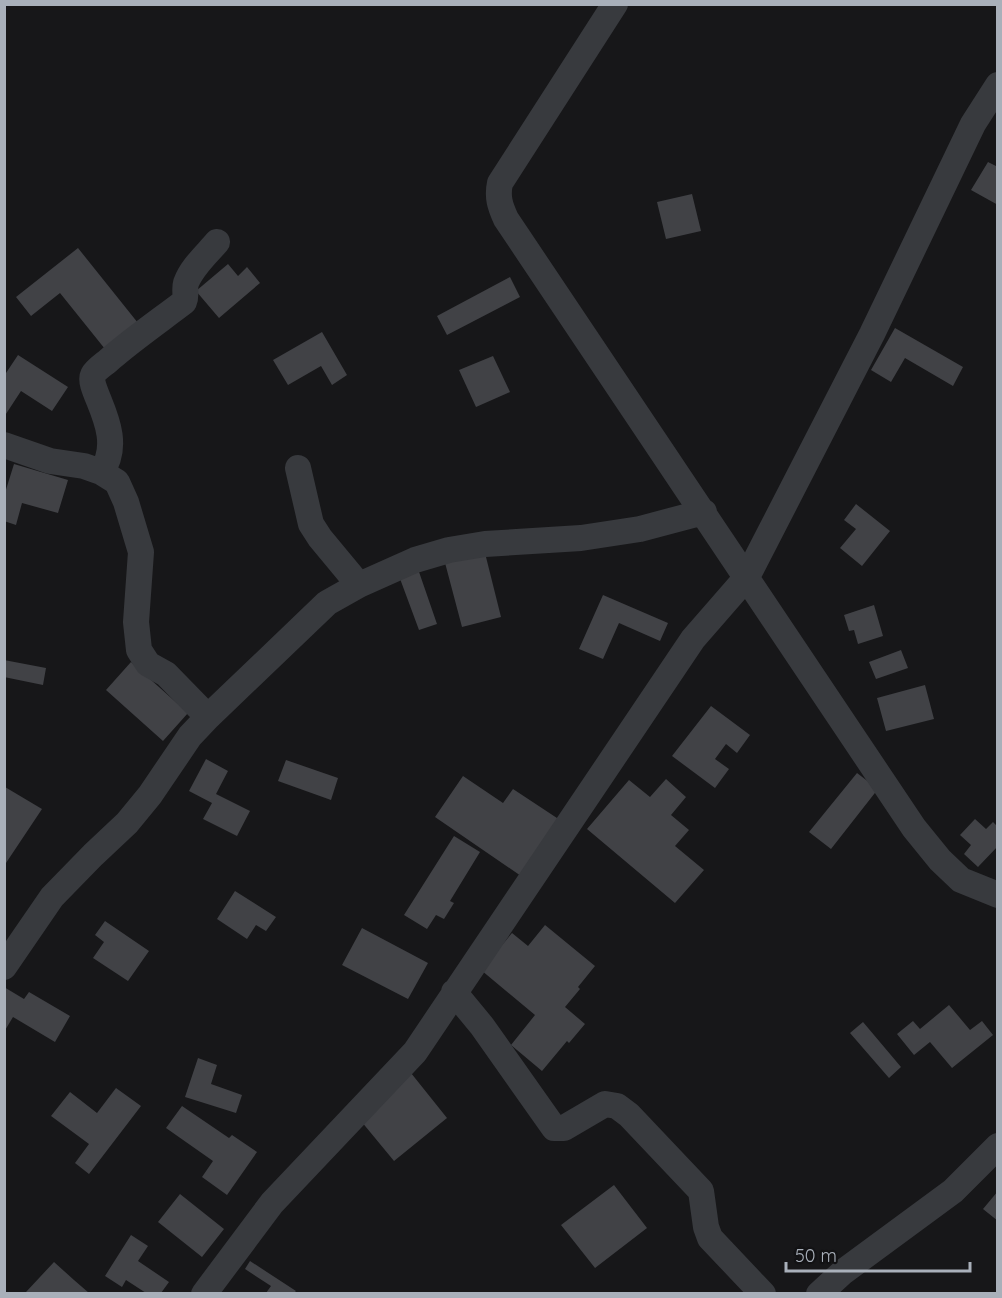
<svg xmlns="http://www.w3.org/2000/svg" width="1002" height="1298" font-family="Quicksand,sans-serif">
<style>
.building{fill:#414246}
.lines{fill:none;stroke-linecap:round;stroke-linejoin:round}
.street{stroke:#383a3e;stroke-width:26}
</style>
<rect width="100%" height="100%" fill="#171719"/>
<!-- building -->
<path class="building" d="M988 162 998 167V205L971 190Z
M692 194 701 231 666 239 657 202Z
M78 248 142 328 109 354 60 293 31 316 16 297Z
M228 264 238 276 247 267 260 283 219 318 196 291Z
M510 277 520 297 447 335 437 316Z
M895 328 963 367 953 386 905 358 891 382 871 370Z
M322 332 347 375 332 385 321 366 288 385 273 360Z
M18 355 68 387 52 411 21 391 4 417V376Z
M493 356 510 392 476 407 459 370Z
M14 464 68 480 58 513 22 503 16 525 4 521V496Z
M856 504 890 531 862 566 840 548 856 529 844 520Z
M484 549 501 617 462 627 444 559Z
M418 569 437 624 419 630 399 576Z
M603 595 668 623 660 641 619 623 603 659 579 649Z
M874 605 883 636 858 644 854 630 849 631 844 615Z
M901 650 908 668 876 679 869 662Z
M4 660 46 668 43 685 4 677Z
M131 662 188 713 163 741 106 690Z
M925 685 934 719 886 731 877 698Z
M711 706 750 735 737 753 726 744 715 759 729 769 715 788 672 756Z
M206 759 228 771 216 794 250 811 237 836 203 819 212 803 189 791Z
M286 760 338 778 331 800 278 781Z
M857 773 878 789 831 849 809 832Z
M463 776 503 803 513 789 560 820 521 876 435 817Z
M666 779 686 797 671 815 689 830 675 846 704 870 675 903 587 829 629 780 650 797Z
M5 787 42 809 6 863 5 862Z
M975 819 986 829 993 822 998 827V846L978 867 964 854 971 845 960 835Z
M454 836 480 852 450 901 454 903 444 919 436 915 427 929 404 915Z
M235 891 276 917 266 931 256 925 247 939 217 919Z
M105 921 149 951 128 981 93 958 104 942 95 935Z
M545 925 595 966 578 987 580 989 565 1007 585 1024 569 1043 567 1041 542 1071 511 1045 535 1015 481 970 512 933 528 946Z
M362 928 428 963 408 999 342 965Z
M4 987 24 999 29 992 70 1016 55 1042 13 1017 4 1032Z
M949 1005 970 1030 982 1021 993 1035 952 1068 930 1042 914 1055 897 1034 913 1021 920 1029Z
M863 1022 901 1067 889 1078 850 1033Z
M198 1058 217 1065 211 1084 242 1095 236 1113 185 1097Z
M411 1073 447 1118 394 1161 361 1121Z
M116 1088 141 1106 89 1174 75 1163 89 1144 51 1116 70 1092 97 1113Z
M182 1106 229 1138 232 1135 257 1152 227 1195 202 1177 213 1161 166 1128Z
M614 1185 647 1228 595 1268 561 1225Z
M998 1191V1221L983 1209Z
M180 1194 224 1229 202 1257 158 1222Z
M131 1235 148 1246 138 1261 169 1282 161 1293H146L126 1280 122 1287 105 1276Z
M250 1261 296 1291 294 1293H266L271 1286 245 1269Z
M54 1262 74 1280 89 1293H28L26 1292Z"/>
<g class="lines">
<!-- street -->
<path class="street" d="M615 4 500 183C497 197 500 206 506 219L914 828 940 860 961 880 998 895
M4 445 50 461 84 466 101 472 117 482 126 502 141 552 136 622 139 650 148 664 166 674 208 717 327 603 359 585 415 560 449 550 485 544 581 538 640 529 704 512
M298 468 311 524 320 538 359 585
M101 472C128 435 86 389 93 375 96 369 105 364 110 359 133 339 159 321 184 302 187 295 184 290 186 283 192 267 206 255 217 242
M4 967 52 897 93 855 127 823 150 795 190 736 208 717
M454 992 482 1026 554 1128H564L605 1104 617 1106 629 1115 701 1191 706 1227 710 1238 763 1294
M204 1294 272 1203 415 1052 693 639 747 577 872 334 973 124 998 85
M819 1294 843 1272 953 1191 998 1146"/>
</g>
<!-- border -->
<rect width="1002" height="1298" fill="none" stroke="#a9b0ba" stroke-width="12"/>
<!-- scale -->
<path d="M786 1262v9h184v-9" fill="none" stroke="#a9b0ba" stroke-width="3"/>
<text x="795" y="1262" font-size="18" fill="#a9b0ba" stroke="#121214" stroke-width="4.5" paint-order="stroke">50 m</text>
</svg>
